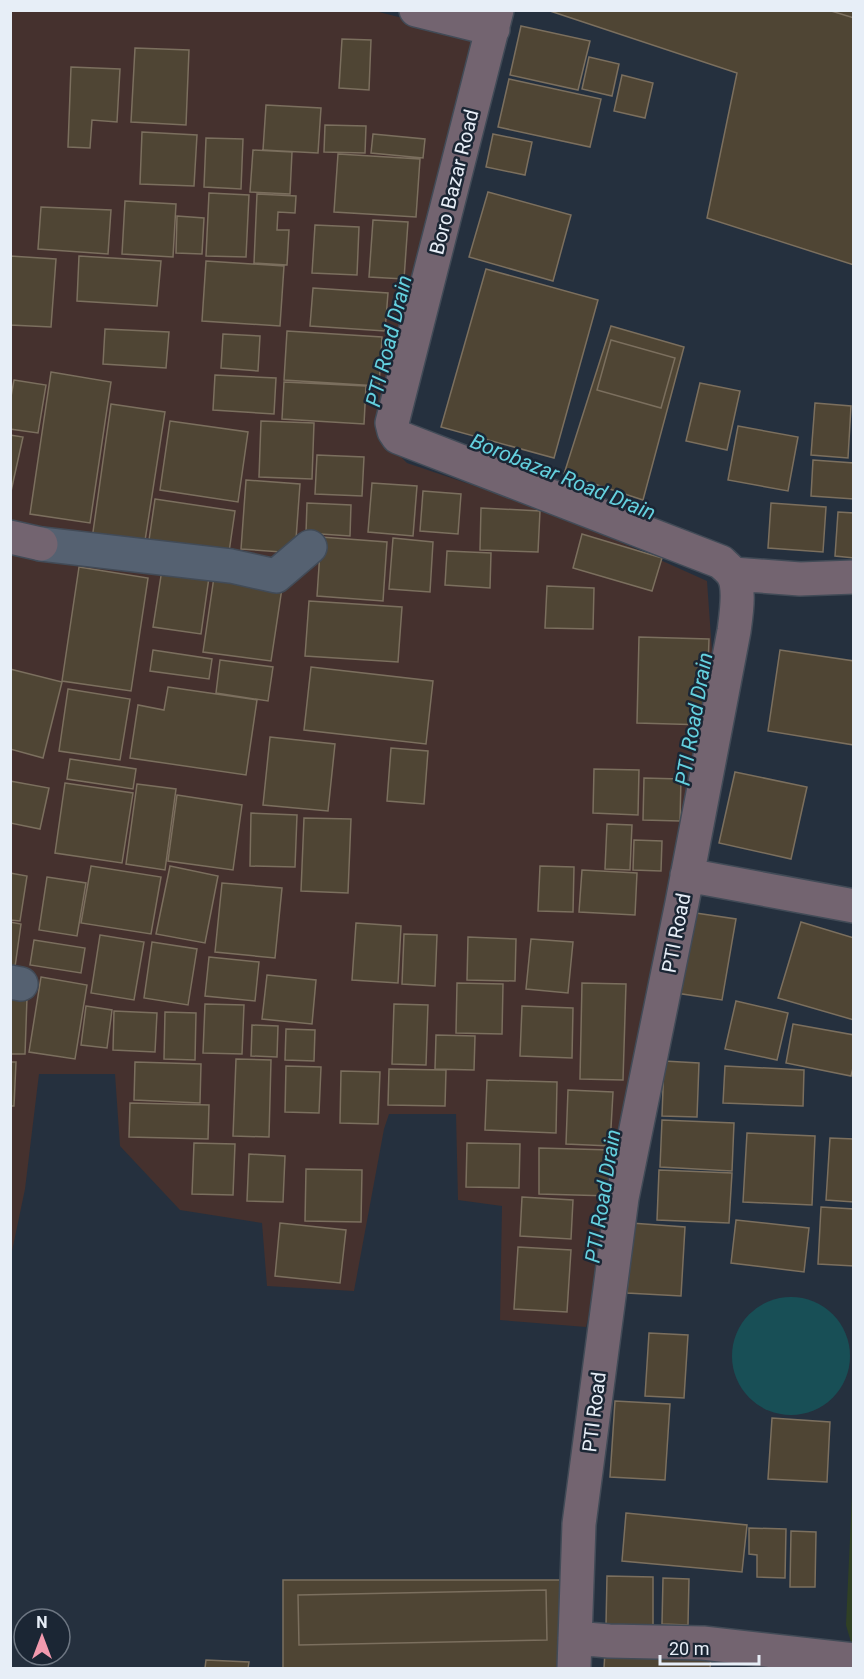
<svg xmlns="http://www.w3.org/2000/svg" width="864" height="1679" font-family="Roboto,sans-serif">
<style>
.commercial{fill:#45312e}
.green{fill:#304025}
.water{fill:#184f56}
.building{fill:#4f4534;stroke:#7b6f5e;stroke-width:1.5}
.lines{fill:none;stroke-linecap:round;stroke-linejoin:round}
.street-casing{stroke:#424b57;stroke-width:36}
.secondary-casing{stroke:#424b57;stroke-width:36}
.street{stroke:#556171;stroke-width:33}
.secondary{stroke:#736470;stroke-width:33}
.labels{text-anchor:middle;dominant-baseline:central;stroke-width:5;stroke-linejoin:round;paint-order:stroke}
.street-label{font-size:20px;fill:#e7eef7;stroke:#1b2634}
.water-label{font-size:21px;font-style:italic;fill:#64d1df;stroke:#1b2634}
</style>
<rect width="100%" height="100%" fill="#25303e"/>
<!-- commercial -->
<path class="commercial" d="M11 11H375L473 36 378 428 382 443 392 448 407 463 558 514 707 581 715 693 614 1213 586 1327 500 1320 502 1206 458 1200 456 1114H389L384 1129 354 1291 267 1286 262 1223 180 1210 120 1146 115 1074H39L25 1189 11 1256Z"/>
<!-- green -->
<path class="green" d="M853 1474V1649L846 1625Z"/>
<!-- water -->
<path class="water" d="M732 1356a59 59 0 1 1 118 0a59 59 0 1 1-118 0Z"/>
<!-- building -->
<path class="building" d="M547 10H854V265L707 218 737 73Z
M828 10H854V18Z
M521 26 590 41 578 90 510 75Z
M342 39 371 40 369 90 339 88Z
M135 48 189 50 186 125 131 122Z
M589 57 619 64 612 96 582 89Z
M71 67 120 69 117 122 92 120 90 148 68 147Z
M622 75 653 83 645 118 614 111Z
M509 79 601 99 590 147 498 127Z
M266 105 321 108 318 153 263 150Z
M325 125 366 126 365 153 324 152Z
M142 132 197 135 194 186 140 184Z
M373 134 425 139 423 158 371 153Z
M493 134 532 142 525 175 486 167Z
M206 138 243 139 241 189 204 187Z
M253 150 292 152 290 194 250 192Z
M338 154 420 159 416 217 334 212Z
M488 192 571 215 553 281 469 257Z
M209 193 249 195 246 257 206 256Z
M257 194 296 196 295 213 278 212 277 230H289L287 265 254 263Z
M125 201 176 204 173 257 122 254Z
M41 207 111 210 108 254 38 249Z
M177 216 204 218 202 254 176 253Z
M373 220 408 222 404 279 369 277Z
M315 225 359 227 357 275 312 273Z
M10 256 56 259 51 327 10 325Z
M79 256 161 261 157 306 77 301Z
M206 261 284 266 280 326 202 321Z
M486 269 598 300 554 458 441 427Z
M313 288 388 293 385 331 310 326Z
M611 326 684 347 643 500 564 474Z
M105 329 169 332 166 368 103 364Z
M287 331 382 337 379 386 284 380Z
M223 334 260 336 258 371 221 368Z
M611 340 675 358 661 408 597 390Z
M51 372 111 382 90 523 30 514Z
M215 375 276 378 274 414 213 410Z
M14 380 46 385 38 433 10 429V402Z
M284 382 366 386 364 424 282 419Z
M700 383 740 391 727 450 686 441Z
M815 403 851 406 848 458 811 455Z
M111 404 165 412 144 547 92 539Z
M170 421 248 432 238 502 160 490Z
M261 421 314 423 312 479 259 477Z
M738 426 798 437 788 491 728 480Z
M10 435 23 437 10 496Z
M317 455 364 457 362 496 315 494Z
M813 460 854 463V499L811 496Z
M246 480 300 484 295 553 241 549Z
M372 483 417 486 413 536 368 532Z
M423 491 461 494 458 534 420 531Z
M155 499 235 511 228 559 148 547Z
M307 503 351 505 350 536 306 533Z
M771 503 826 507 823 552 768 548Z
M481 508 540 511 538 552 480 550Z
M838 512 854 513V558L835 556Z
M582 534 662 558 652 591 573 568Z
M321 537 387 542 383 601 317 596Z
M393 538 433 542 430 592 389 589Z
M447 551 491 553 490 588 445 585Z
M163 563 210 570 201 634 153 627Z
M79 567 148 578 131 691 62 681Z
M214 577 282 588 271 661 203 652Z
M547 586 594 588 593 629 545 628Z
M309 601 402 607 398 662 305 656Z
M639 637 709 639 706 725 637 723Z
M153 650 212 659 209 679 150 671Z
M780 650 854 661V745L768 731Z
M220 660 273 667 268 701 216 693Z
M311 667 433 681 426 744 304 730Z
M10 669 62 682 43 758 10 749Z
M168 687 257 700 246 775 130 758 138 705 164 710Z
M68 689 130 699 120 760 59 751Z
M270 737 335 744 328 811 263 805Z
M391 748 428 751 424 804 387 801Z
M70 759 136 769 133 789 67 779Z
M594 769 639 770 638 815 593 813Z
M735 772 807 787 791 859 719 843Z
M644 778 681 779 680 821 643 820Z
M10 781 49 788 40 829 10 823Z
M65 783 133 793 122 863 55 853Z
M137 784 176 789 165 870 126 864Z
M177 795 242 805 233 870 168 861Z
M251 813 297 815 295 867 250 866Z
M304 818 351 819 348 893 301 891Z
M607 824 632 825 630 870 605 869Z
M634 840 662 841 661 871 633 870Z
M91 866 161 877 151 934 81 923Z
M170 866 218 876 205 943 156 934Z
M540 866 574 867 573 912 538 911Z
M582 870 637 873 635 915 579 912Z
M10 873 27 876 20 921 10 920Z
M47 877 86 883 77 936 39 930Z
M222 883 282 888 275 958 215 952Z
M689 912 736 919 722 1000 676 993Z
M10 922 21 924 14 974H10Z
M801 922 854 938V1020L778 998Z
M356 923 401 926 398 983 352 980Z
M404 934 437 935 435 986 402 984Z
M100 935 144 942 134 1000 91 993Z
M468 937 516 939 515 981 467 980Z
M531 939 573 942 568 993 526 989Z
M34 940 85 948 81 973 30 965Z
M152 942 197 949 188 1005 144 998Z
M209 957 259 962 255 1001 205 996Z
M267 975 316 980 312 1024 262 1019Z
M41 977 87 985 75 1059 29 1052Z
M457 983 503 984 502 1034 456 1033Z
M582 983 626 984 623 1080 580 1079Z
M10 997 27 998 25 1054H10Z
M736 1001 788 1013 777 1060 725 1049Z
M205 1004 244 1005 242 1054 203 1053Z
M394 1004 428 1005 426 1065 392 1064Z
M86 1006 112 1010 107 1048 81 1045Z
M522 1006 573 1008 572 1058 520 1056Z
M114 1011 157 1013 155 1052 113 1050Z
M165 1012 196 1013 195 1060 164 1059Z
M793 1024 854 1035V1064L851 1076 786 1063Z
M252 1025 278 1026 277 1057 251 1056Z
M286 1029 315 1030 314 1061 285 1060Z
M436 1035 475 1036 474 1070 435 1069Z
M236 1059 271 1060 269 1137 233 1136Z
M664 1061 699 1063 697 1117 662 1116Z
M10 1062H16L14 1106H10Z
M135 1062 201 1064 200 1103 134 1100Z
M286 1066 321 1067 319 1113 285 1112Z
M725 1066 804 1070 803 1106 723 1103Z
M389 1069 446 1070 445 1106 388 1105Z
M341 1071 380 1072 378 1124 340 1123Z
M487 1080 557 1082 556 1133 485 1130Z
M568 1090 613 1092 610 1146 566 1144Z
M130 1103 209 1105 208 1139 129 1137Z
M662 1120 734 1123 732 1171 660 1167Z
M747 1133 815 1136 812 1205 743 1202Z
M830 1138 854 1139V1202L826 1200Z
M194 1143 235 1144 233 1195 192 1194Z
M467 1143 520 1144 519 1188 466 1187Z
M539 1148 612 1150 611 1196 539 1194Z
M249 1154 285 1156 283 1202 247 1201Z
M306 1169 362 1170 361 1222 305 1221Z
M659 1170 732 1173 729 1223 657 1220Z
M522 1197 573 1200 571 1239 520 1236Z
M821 1207 854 1209V1266L818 1264Z
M736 1220 809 1228 804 1272 731 1263Z
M280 1223 346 1230 340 1283 275 1276Z
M631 1223 685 1227 681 1296 627 1293Z
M518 1247 571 1250 567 1312 514 1309Z
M649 1333 688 1335 684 1398 645 1396Z
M615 1401 670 1404 665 1480 610 1477Z
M772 1418 830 1422 827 1482 768 1479Z
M626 1513 747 1525 742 1572 622 1561Z
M749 1528 786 1529 785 1578 757 1577V1555L749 1554Z
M791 1531 816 1532 815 1587H790Z
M607 1576 653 1577V1625H606Z
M663 1578 689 1579 688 1625 662 1624Z
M283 1580H565V1668H283Z
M546 1590 547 1640 299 1645 298 1595Z
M605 1652 711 1657 710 1668H604Z
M206 1660 249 1662 248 1668H205Z"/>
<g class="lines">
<defs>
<path id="street" d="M41 544 231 566 276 576 310 547
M10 982 21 984"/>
<path id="secondary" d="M416 10 493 29
M497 10 392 423 394 431 398 437 721 562C725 566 729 569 732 573 741 586 736 616 734 631L682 903 622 1198 579 1524 574 1668
M10 537 41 544
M733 574 800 579 854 577
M687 875 854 906
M575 1638 609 1641 703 1643 854 1660"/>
</defs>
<!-- street casing -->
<use href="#street" class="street-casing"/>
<!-- secondary casing -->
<use href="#secondary" class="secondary-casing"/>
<!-- street -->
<use href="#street" class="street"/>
<!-- secondary -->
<use href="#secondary" class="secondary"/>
</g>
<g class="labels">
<!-- street labels -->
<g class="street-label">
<text transform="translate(454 182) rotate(-76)">Boro Bazar Road</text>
<text transform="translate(676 933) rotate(-79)">PTI Road</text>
<text transform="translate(594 1412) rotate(-83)">PTI Road</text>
</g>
<!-- water labels -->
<g class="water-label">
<text transform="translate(389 341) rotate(-76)">PTI Road Drain</text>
<text transform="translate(563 477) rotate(22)">Borobazar Road Drain</text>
<text transform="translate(694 719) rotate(-80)">PTI Road Drain</text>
<text transform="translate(603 1196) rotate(-81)">PTI Road Drain</text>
</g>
</g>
<!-- border -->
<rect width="864" height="1679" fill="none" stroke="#e7eef7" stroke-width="24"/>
<!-- north arrow -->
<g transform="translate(42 1637)"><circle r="28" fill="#1b2634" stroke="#6d7682" stroke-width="1.5"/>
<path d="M0-4.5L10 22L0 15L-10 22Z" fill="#f29aae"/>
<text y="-9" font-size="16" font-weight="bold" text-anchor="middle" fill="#e7eef7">N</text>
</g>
<!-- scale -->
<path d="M660 1655v9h99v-9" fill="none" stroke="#e7eef7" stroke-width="3"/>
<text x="669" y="1655" font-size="18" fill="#e7eef7" stroke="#1b2634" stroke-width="4.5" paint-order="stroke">20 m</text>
</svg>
